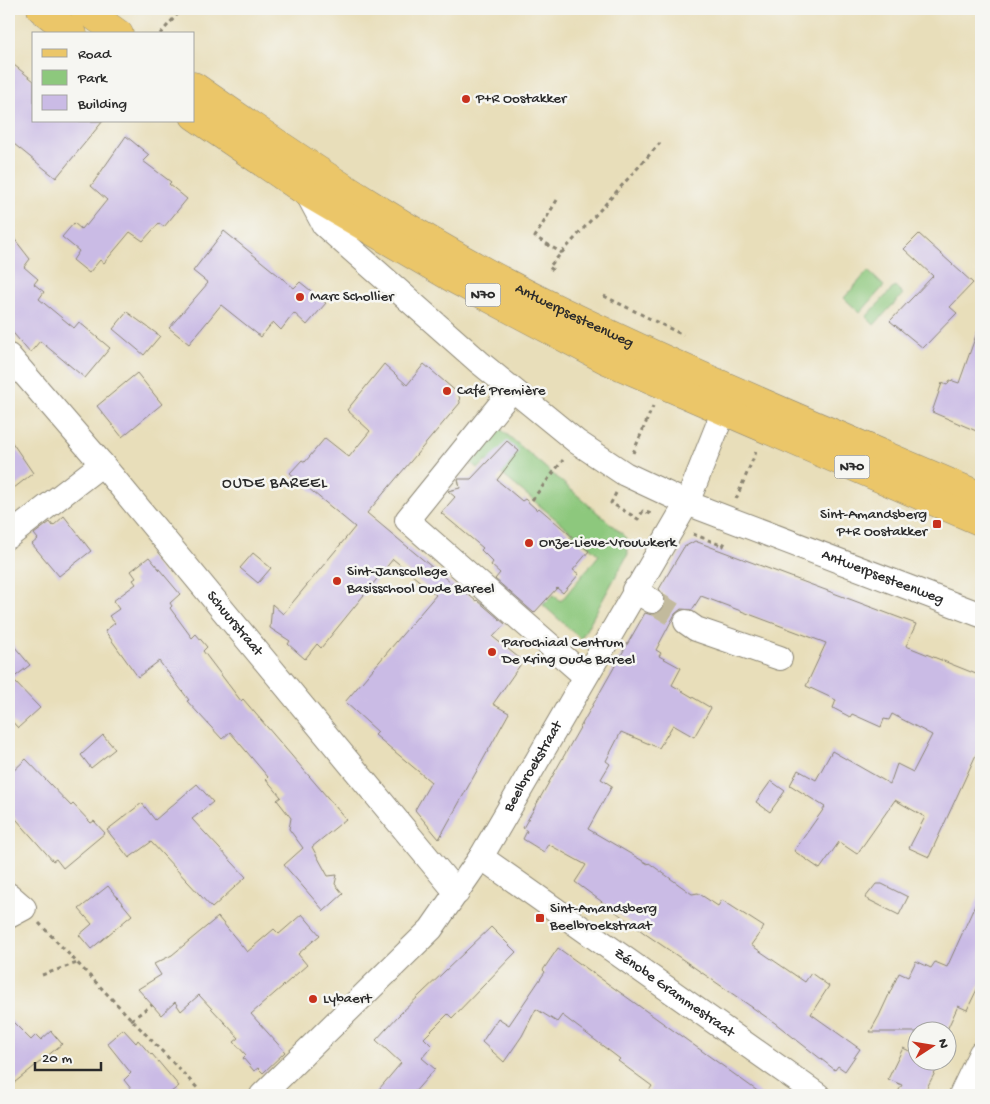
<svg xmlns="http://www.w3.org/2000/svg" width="990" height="1104" font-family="'Gochi Hand',sans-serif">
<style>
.green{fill:#8dc87d;stroke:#5c7a54}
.building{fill:#cabbe5}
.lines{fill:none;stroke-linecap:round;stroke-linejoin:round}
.minor-tunnel{stroke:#c2ba9d;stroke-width:24;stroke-dasharray:24 12;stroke-linecap:butt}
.minor-casing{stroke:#8a8472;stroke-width:26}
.major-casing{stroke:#8a8472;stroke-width:29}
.path{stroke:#8a8472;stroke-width:3;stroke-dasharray:4 4;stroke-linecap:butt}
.minor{stroke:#fff;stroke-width:24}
.major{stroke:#ebc669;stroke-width:28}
.poi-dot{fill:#c8321e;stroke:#f6f6f2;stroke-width:2}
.labels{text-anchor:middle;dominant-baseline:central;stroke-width:5;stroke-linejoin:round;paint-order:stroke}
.shield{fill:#f6f6f2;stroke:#686867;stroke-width:1}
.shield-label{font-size:14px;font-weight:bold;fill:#2b2b2b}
.poi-label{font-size:15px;fill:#2b2b2b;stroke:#f6f6f2;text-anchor:start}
.street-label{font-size:15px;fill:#2b2b2b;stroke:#f6f6f2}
.neighbourhood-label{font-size:16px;letter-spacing:1px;fill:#2b2b2b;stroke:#f6f6f2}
</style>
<rect width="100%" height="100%" fill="#f6f6f2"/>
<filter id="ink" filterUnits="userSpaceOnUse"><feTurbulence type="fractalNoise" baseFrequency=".02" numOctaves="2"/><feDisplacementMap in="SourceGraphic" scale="10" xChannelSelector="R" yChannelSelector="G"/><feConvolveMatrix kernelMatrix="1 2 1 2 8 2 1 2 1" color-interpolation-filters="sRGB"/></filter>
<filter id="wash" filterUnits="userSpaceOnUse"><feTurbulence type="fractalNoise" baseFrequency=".0096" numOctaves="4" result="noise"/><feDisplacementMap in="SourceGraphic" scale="20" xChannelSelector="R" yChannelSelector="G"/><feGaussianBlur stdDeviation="1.12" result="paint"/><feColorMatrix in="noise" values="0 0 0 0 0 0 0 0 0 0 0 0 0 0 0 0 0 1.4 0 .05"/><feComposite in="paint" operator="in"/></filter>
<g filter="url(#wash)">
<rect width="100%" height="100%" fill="#e8deba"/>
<!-- green -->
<path class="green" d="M868 271 884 286 860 313 844 298Z
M895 286 903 294 874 325 866 317Z
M496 425 627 538 628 554 581 639 543 605 553 595 561 601 599 555 486 461 478 469 467 459Z"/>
<g id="blocks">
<!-- building -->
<path class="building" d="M9 61 34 81V121H103L56 178 9 140Z
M126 136 149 155 143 161 171 182 169 184 187 199 164 227 159 223 143 241 130 232 104 263 100 260 89 273 73 260 79 251 62 237 74 223 81 229 85 224 86 226 107 200 91 186Z
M224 231 294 288 300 282 326 303 307 325 294 313 281 330 273 322 261 337 221 305 189 344 169 328 208 283 193 271Z
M9 232 30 259 24 267 38 279 34 284 44 292 39 299 74 328 79 322 110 348 85 378 40 341 30 353 9 328Z
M919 234 973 283 950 307 957 313 923 348 890 321 933 276 904 249Z
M127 312 160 336 144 355 113 329Z
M979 327H981V433L932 412 942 383 947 385 950 380 959 383Z
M384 364 407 385 424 364 459 394 460 403 367 513 463 593 464 591 476 601 477 600 505 624 493 637 523 661 493 704 509 713 439 839 415 810 431 782 375 735 378 732 345 702 436 595 393 559 321 648 317 644 305 659 288 644 290 641 270 628 272 604 283 614 355 527 290 473 302 460 305 462 325 438 349 457 370 431 347 410Z
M137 373 162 404 122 437 97 406Z
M9 438 33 473 9 492Z
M507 441 519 451 497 480 522 501 525 499 537 510 539 508 589 551 573 570 579 574 563 593 557 588 534 613 495 579 500 573 491 565 493 562 481 550 483 548 441 513 455 497 448 491 460 488 458 479H471Z
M64 516 91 551 59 576 32 544 38 539 34 534 50 522 53 526Z
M695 541 916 624 906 646 981 676V744L929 857 909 848 925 817 895 800 857 854 839 842 820 869 794 851 825 807 790 785 798 770 816 780 832 751 890 784 897 764 913 772 932 735 892 714 889 720 884 719 881 727 852 714 850 717 833 708 836 700 806 686 826 643 701 596 692 610 681 609 675 614 656 650 661 653 659 656 681 668 672 685 711 708 694 737 673 725 659 748 621 732 606 761 610 764 601 779 612 786 588 829 648 864 649 863 692 894 698 893 718 906 722 900 764 927 751 945 805 982 811 973 829 986 811 1014 860 1049 845 1071 838 1066 835 1070 775 1023 647 935 575 882 586 865 548 844 544 852 523 839 527 831 523 828 645 613 652 615 663 609 666 602 664 595 659 589 684 547Z
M253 553 271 568 258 583 240 568Z
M149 557 180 594 170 603 172 606 170 608 192 638 196 634 207 647 203 651 241 701 243 699 346 819 312 847 328 876 337 875 335 884 343 894 324 911 284 865 303 848 289 829 291 818 277 800 281 797 266 779 268 777 230 732 222 739 187 701 189 700 159 661 138 677 105 631 115 623 109 616 119 609 113 601 136 584 133 580 136 578 131 571Z
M9 640 30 665 12 679 40 708 18 728 9 718Z
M103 735 115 749 91 768 81 755Z
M26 759 71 806 73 804 91 823 94 821 105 833 63 868 56 859 53 861 9 811V775Z
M771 781 785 791 770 812 756 802Z
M197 784 213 802 192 819 246 877 212 908 151 842 129 858 107 830 142 803 155 820Z
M876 884H882L908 897 899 915 865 898Z
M108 886 132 915 91 949 79 935 92 924 79 909Z
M981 892V981L967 1010 958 1006 946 1032H870L879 1016 899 973 908 977 916 961 931 968 935 962 947 967Z
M302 914 320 935 298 954 307 965 251 1014 285 1052 263 1073 258 1068 254 1071 243 1058 246 1055 234 1042 239 1038 199 995 181 1011 175 1002 161 1015 138 989 161 975 154 964 172 955 218 917 247 952 274 929 279 934Z
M491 927 516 952 452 1018 448 1014 424 1038 432 1046 422 1058 435 1069 412 1095H374L401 1063 376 1040 398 1016Z
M558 948 709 1056 763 1095H646L652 1086 618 1061 620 1059 562 1015 557 1022 536 1009 522 1036 504 1062 482 1042 498 1018 509 1025 545 972 543 970Z
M9 1018 31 1040 36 1035 41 1040 51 1031 62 1044 9 1087Z
M123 1029 136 1043 138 1040 151 1055 152 1054 179 1086 167 1095H136L124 1080 131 1073 107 1043Z
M903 1048 918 1055V1062H931L939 1065 923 1095H896L902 1085 888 1079Z"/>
</g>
</g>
<g filter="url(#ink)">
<use href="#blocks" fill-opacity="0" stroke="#8a8472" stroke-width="1"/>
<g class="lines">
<!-- minor-tunnel -->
<path class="minor-tunnel" d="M652 601 686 622"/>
<defs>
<g id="minor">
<path id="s1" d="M307 193 324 225 479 362 577 442 625 474 687 503 981 615"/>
<path id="s2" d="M9 356 102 464 457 893"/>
<path d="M512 390 407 520 585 676"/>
<path d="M9 536 102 464"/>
<path d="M634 590 652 601"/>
<path d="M686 622 696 629 780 658"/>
<path id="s3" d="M481 857 818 1095"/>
<path d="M9 895 24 908 9 916"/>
<path id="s4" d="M262 1095 431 929 481 857 687 503 730 395"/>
<path d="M961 1095 981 1053"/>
</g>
<g id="major">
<path d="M41 9 73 34"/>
<path d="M84 9 119 34"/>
<path id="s5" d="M194 86C310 167 428 246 556 308 695 376 839 435 981 496"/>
<path d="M194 116 307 193 457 281 606 360 981 522"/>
</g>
</defs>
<!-- minor casing -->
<use href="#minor" class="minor-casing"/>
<!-- major casing -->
<use href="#major" class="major-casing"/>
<!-- path -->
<path class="path" d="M160 34 182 9
M557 200 535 237 562 253
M553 270 549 267 660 143
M604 296 683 335
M633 453 653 406
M616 493 611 503 638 519 643 511 654 515
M736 499 756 452
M532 500 563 460
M693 534 723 546 726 540
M39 923 204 1095
M42 975 77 963
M131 1020 152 1005"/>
<!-- minor -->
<use href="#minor" class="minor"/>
<!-- major -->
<use href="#major" class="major"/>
</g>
</g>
<!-- markers -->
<g class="poi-dot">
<circle cx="466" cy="99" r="5"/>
<circle cx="300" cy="297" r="5"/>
<circle cx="447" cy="391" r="5"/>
<rect x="932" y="519" width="10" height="10" rx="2.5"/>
<circle cx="529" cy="543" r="5"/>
<circle cx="337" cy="581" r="5"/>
<circle cx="492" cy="652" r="5"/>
<rect x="535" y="913" width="10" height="10" rx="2.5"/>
<circle cx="313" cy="999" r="5"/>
</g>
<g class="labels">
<!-- shield labels -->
<g class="shield">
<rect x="465.5" y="283.5" width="35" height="23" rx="4"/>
<rect x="834.5" y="455.5" width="35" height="23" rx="4"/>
</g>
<g class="shield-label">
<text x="483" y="295">N70</text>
<text x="852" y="467">N70</text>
</g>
<!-- poi labels -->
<g class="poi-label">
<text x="476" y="99">P+R Oostakker</text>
<text x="310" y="297">Marc Schollier</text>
<text x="457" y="391">Café Première</text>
<text x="927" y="515" text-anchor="end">Sint-Amandsberg<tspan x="927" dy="17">P+R Oostakker</tspan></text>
<text x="539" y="543">Onze-Lieve-Vrouwkerk</text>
<text x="347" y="572">Sint-Janscollege<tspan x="347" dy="17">Basisschool Oude Bareel</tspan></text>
<text x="502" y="643">Parochiaal Centrum<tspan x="502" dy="17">De Kring Oude Bareel</tspan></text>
<text x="550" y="909">Sint-Amandsberg<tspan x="550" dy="17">Beelbroekstraat</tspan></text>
<text x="323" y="999">Lybaert</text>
</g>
<!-- street labels -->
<g class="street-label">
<text stroke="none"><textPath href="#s5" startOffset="445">Antwerpsesteenweg</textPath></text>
<text stroke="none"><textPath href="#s1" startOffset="705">Antwerpsesteenweg</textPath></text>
<text stroke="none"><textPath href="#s2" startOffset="350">Schuurstraat</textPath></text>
<text stroke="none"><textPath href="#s4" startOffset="429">Beelbroekstraat</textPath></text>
<text stroke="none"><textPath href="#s3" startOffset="236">Zénobe Grammestraat</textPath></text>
</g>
<!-- neighbourhood labels -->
<g class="neighbourhood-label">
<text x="275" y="484">OUDE BAREEL</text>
</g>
</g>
<!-- margin -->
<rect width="990" height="1104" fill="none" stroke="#f6f6f2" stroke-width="30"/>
<!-- legend -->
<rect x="32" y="32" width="162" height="90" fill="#f6f6f2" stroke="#a5a5a2"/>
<rect x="42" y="49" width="25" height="8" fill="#ebc669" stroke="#a5a5a2"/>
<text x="78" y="58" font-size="15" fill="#2b2b2b">Road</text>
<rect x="42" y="70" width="25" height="15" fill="#8dc87d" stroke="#a5a5a2"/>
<text x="78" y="82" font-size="15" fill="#2b2b2b">Park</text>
<rect x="42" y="95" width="25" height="15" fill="#cabbe5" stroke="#a5a5a2"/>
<text x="78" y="108" font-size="15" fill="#2b2b2b">Building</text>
<!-- north arrow -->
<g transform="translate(932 1046) rotate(78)"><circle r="24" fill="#f6f6f2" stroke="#a5a5a2"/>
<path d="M0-4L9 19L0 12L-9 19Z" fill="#c8321e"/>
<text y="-8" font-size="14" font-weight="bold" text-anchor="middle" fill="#2b2b2b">N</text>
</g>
<!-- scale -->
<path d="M35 1062v8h66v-8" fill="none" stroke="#2b2b2b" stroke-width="2.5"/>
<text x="42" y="1062" font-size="15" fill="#2b2b2b" stroke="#f6f6f2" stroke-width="4" paint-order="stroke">20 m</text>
</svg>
